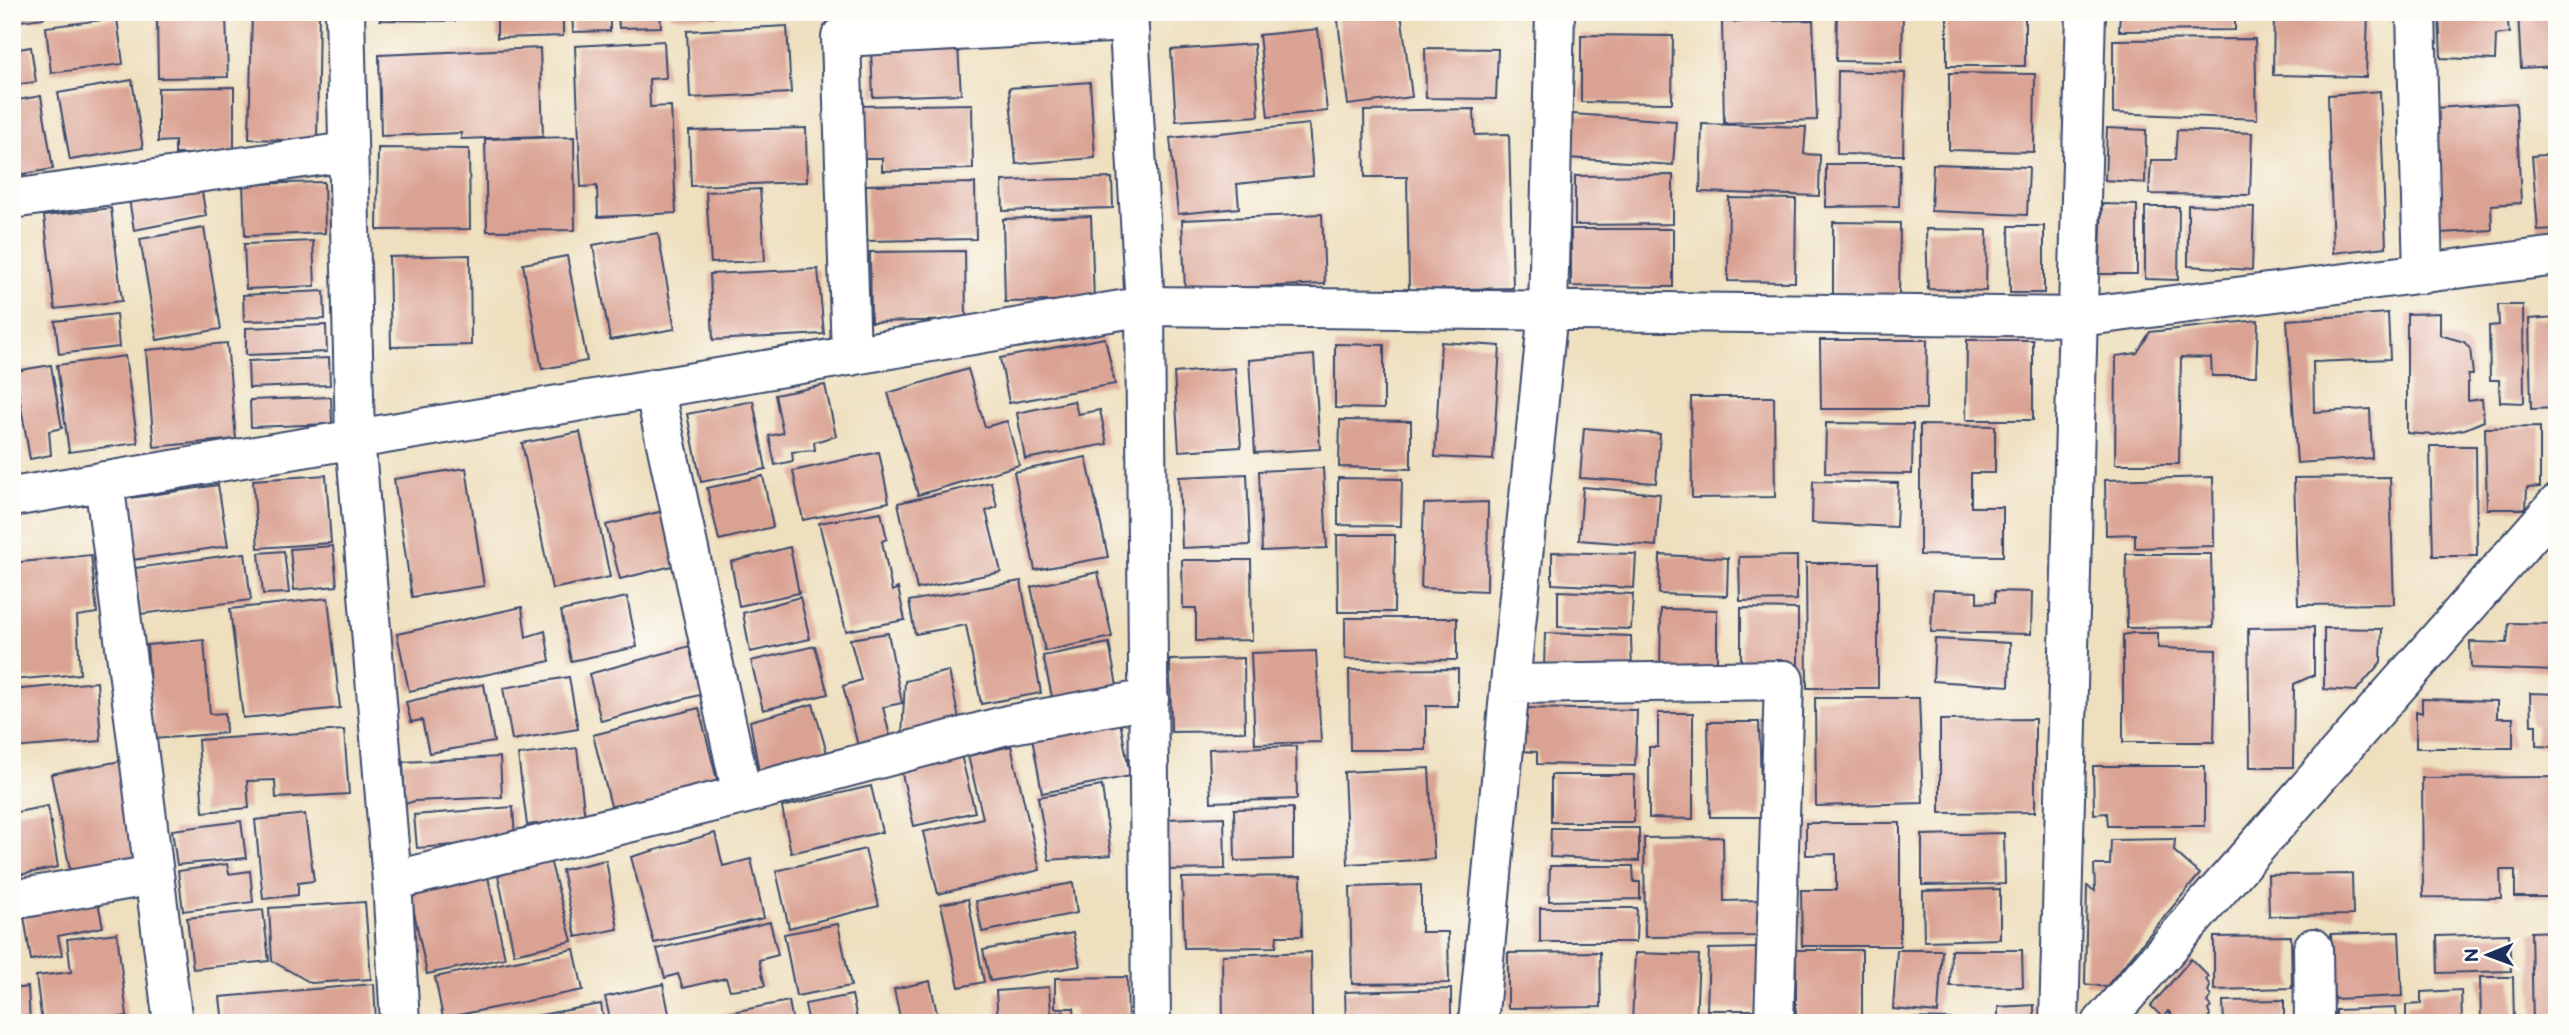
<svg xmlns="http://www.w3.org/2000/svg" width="2569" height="1035" font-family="'Balsamiq Sans',sans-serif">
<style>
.building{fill:#daa293}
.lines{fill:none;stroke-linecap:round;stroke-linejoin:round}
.minor-casing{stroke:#3b496c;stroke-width:42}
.minor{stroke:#fff;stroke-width:38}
</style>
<rect width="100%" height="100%" fill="#fdfcf7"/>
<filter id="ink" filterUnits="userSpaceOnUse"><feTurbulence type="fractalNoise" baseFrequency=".0143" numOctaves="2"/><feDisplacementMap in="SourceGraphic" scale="14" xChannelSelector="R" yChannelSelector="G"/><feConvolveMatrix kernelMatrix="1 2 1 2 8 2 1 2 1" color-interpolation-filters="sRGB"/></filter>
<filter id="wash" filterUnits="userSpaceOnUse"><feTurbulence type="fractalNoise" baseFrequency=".00686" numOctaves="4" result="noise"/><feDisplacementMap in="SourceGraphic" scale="28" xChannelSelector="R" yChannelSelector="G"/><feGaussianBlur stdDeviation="1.57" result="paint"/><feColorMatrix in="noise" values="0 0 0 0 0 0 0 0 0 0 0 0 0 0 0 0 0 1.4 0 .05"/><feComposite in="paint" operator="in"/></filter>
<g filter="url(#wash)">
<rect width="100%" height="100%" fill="#eedfbe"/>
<g id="blocks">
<!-- building -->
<path class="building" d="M12 12H43L44 18 12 22Z
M252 12H319L317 141 249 139Z
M380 12H455V21L380 20Z
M497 12H563V36L497 38Z
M572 12H610V31L573 32Z
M618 12H660L661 27 619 28Z
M671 12H734V16L671 17Z
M879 12H959L880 19Z
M1337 12H1401L1412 97 1348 105Z
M1837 12H1903L1902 62 1836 61Z
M1947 12H2025V66H1947Z
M2120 12H2235V30L2119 31Z
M2274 12H2368L2366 77 2273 75Z
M2439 12H2507L2509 33 2496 35 2495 60 2441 58Z
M2518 12H2557V66L2521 68Z
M226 15 228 77 158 78 157 17Z
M117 18 123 64 51 73 46 27Z
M1813 20 1817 120 1724 123 1722 22Z
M787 26 791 93 690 98 687 31Z
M1318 29 1327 111 1268 117 1259 35Z
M1581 35 1673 36 1672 103 1581 102Z
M2255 39 2257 119 2113 113V40Z
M664 41 666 78 649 79 650 107 671 106 676 213 598 217 597 186 581 187 575 46Z
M1254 44 1259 116 1176 121 1171 50Z
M31 47 36 82 12 85V50Z
M958 47 961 94 873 97 871 50Z
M540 48 543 136 461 139V133L381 136 379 55Z
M1425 48 1498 49 1496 99 1426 98Z
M1838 71 1905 73 1903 155 1837 154Z
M1949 73 2035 74 2034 152 1949 150Z
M132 80 143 148 70 160 58 93Z
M1090 82 1095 158 1016 164 1009 88Z
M234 87V154H175V141L158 142V88Z
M2380 91 2386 247 2333 253 2328 95Z
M41 96 53 169 12 176V101Z
M2516 103 2521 203 2491 205 2492 230 2441 233 2435 108Z
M972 104 973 169 882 171V158H860L859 106Z
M1474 109 1475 135 1509 134 1513 288 1409 290 1407 177H1365L1364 111Z
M1572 114 1676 121 1673 165 1568 158Z
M1309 124 1313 176 1237 184 1239 208 1178 214 1170 138Z
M1702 124 1806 127 1804 154 1820 155 1819 196 1700 192Z
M806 128 807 182 691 186 689 131Z
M2107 128 2146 130 2145 183 2105 180Z
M2177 130 2252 133 2250 195 2149 194 2151 160H2175Z
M574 137 575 230 487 231 485 139Z
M378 148 469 149 470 229 377 230Z
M2557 154V230L2538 231 2532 156Z
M1826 164H1900L1899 206 1826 207Z
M1933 164 2029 167 2027 215 1931 211Z
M1673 175V224L1575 225V176Z
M1112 178 1113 208 1003 211 1002 181Z
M324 182 325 233 245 236 243 184Z
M975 183 976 239 867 241 866 185Z
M201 186 206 216 134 230 129 199Z
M760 189 765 261 711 263 706 192Z
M1729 198 1796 199 1795 282 1728 281Z
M2102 204 2137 205V274H2099Z
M2188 205 2254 207 2252 270 2188 266Z
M2145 207H2179L2178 280 2145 279Z
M111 208 122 301 55 309 44 216Z
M1322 214 1325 284 1185 290 1182 220Z
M1091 216 1094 300 1005 302 1003 219Z
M1833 222 1900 223 1899 299H1833Z
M2009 226H2044V293H2010Z
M204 228 221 329 157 340 140 239Z
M1571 229H1673V287L1571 286Z
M1926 229 1987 230 1986 291 1928 289Z
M658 233 675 329 610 340 593 245Z
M313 241 315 286 246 289 244 244Z
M965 251 966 320 871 322 870 252Z
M470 255 471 345 391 347 389 257Z
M567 256 587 361 542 369 523 264Z
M818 269 824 334 713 340 710 274Z
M324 291 325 319 244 321 243 295Z
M2498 305H2523L2524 403 2500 402 2499 380H2490L2489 326 2499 325Z
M2388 313 2390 359 2313 362 2314 412 2370 409 2372 458 2297 463 2287 320Z
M2440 313V335L2464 342 2470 348 2473 375H2468V401L2482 399 2484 421 2465 429 2434 435 2407 433V314Z
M116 314 119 347 59 354 55 321Z
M2557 317V408L2531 409 2529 319Z
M2258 320 2256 376H2212L2211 358 2181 357 2179 464H2115L2116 356 2137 353 2150 332Z
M326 325 327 352 246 355V328Z
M1105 338 1115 384 1009 403 1000 358Z
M1820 340H1927L1926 409H1821Z
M1967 340H2033V420H1966Z
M1441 342 1500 346 1493 460 1435 457Z
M227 343 236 439 154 447 146 350Z
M1335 344 1384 345V409L1335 408Z
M1314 355 1320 449 1255 453 1249 360Z
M125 356 138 443 69 452 57 365Z
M329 358 330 385 249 388 248 361Z
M51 365 62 428 49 431 51 455 30 459 15 371Z
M1235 368 1241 447 1179 451 1174 373Z
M968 369 985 427 1007 421 1019 465 918 495 888 393Z
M825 385 836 436 814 442 815 450 792 452 793 461 775 465 769 436 783 433 775 395Z
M331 397 332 424 251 427 250 400Z
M1691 397H1774L1775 497 1692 498Z
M753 401 766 469 701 482 687 414Z
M1074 401 1078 414 1100 410 1107 444 1025 459 1017 413Z
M1340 420 1411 421V469L1339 467Z
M1826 423 1913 424 1912 474 1825 473Z
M1920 425 1995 426V473H1971V507H2003V556L1920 555Z
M2540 427V487L2527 488 2526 509H2487L2485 428Z
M1584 428 1660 434 1656 483 1580 478Z
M580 432 610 577 552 589 522 443Z
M2430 446H2476L2477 556H2433Z
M879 452 889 502 803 520 793 471Z
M1086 457 1108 557 1035 570 1014 472Z
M466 468 484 586 412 597 394 479Z
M1323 468 1327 548 1262 551 1259 471Z
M1247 474 1250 545 1182 548 1179 477Z
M326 475 331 543 258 548 253 480Z
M763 476 773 527 719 540 707 488Z
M2213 477 2214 546 2135 548V534L2106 535 2105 480Z
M2390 477 2394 604 2298 605 2294 478Z
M1338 478 1402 479 1401 526 1338 525Z
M1813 481 1898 483 1896 527 1812 523Z
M991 482 997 507 986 511 1001 572 917 589 898 503Z
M218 485 228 546 132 560 124 499Z
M1583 487 1660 494 1656 546 1579 540Z
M1488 502 1487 591 1421 588 1424 504Z
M667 510 680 564 620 579 606 525Z
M881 512 887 539 882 541 892 591 898 588 905 620 846 631 819 523Z
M1337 535H1395L1394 612H1338Z
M333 546 337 586 294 590 290 549Z
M790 547 799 593 739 606 731 562Z
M284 551 289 593 263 594 259 553Z
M1552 552 1636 554 1634 588 1552 584Z
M245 553 251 600 141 614 135 568Z
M2126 554H2211L2213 627 2127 628Z
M91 555 97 613 77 616 80 674 12 680V563Z
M1660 555 1728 558 1727 596 1659 594Z
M1797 556V600L1740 601 1739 557Z
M1182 560H1251L1252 640 1196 641V608H1183Z
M1806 563H1878V688H1807Z
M2549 563H2557V612H2549Z
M1098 572 1112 637 1045 651 1031 587Z
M1021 581 1041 693 981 704 966 625 915 634 909 601Z
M1933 590 1977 592V603L1995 602V591L2032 592 2031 634 1931 632Z
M1558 591 1633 594 1631 629 1558 627Z
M627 597 637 647 571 661 561 611Z
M800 597 810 639 750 652 743 613Z
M328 598 340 708 243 718 230 609Z
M522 607 526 637 545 631 550 661 409 691 397 634Z
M1741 608 1798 609V670H1741Z
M1661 609 1717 610V672L1660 671Z
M1345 618H1457V660L1345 659Z
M2509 623 2557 624V671L2471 668 2470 642 2507 643Z
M2314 627V675L2294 684 2293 767H2250L2248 628Z
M2324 628 2382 629 2381 662 2356 691 2324 689Z
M888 633 902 703 883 707 892 745 860 754 843 686 861 680 850 639Z
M1545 633 1631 636 1632 672 1544 669Z
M2133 633H2158V648L2216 650 2214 742H2123V635Z
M1935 639 2010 643 2009 686 1933 681Z
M204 640 210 714 225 713 226 733 154 739 147 645Z
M1109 643 1117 686 1053 701 1043 656Z
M690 646 703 694 601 721 589 674Z
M815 646 828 694 763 710 751 661Z
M1316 651 1321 742 1255 744 1251 653Z
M1244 658 1245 731 1171 732 1170 660Z
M1458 669V706H1426V750H1350L1349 670Z
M949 671 960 724 902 736 905 681Z
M569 677 578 729 512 740 503 688Z
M97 682 101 741 12 748V690Z
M484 684 494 742 429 753 422 720 411 722 406 702Z
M2530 693 2557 694V747L2536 746V725H2531Z
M1815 698H1919L1923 803 1816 806Z
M2422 699 2497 701V718H2513V748H2416V711L2422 713Z
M813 704 827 753 759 772 750 721Z
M699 708 719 788 613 814 593 735Z
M1522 708 1637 710 1635 766 1537 764V752L1521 751Z
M1658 713H1693V819L1649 818V747H1658Z
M2035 719V812L1940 813V720Z
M1120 721 1130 776 1042 793 1032 738Z
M1708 722H1759L1762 817H1710Z
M344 730 349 794 276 798 275 780 247 781 249 808 203 812 198 740Z
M1011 746 1040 870 938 894 923 832 983 818 968 756Z
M1296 746 1297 799 1211 802 1209 749Z
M577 748 585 819 527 825 518 755Z
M960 751 975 812 914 826 900 765Z
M500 757 502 797 415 801 405 804 403 762Z
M121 761 140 862 71 875 51 774Z
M2093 766H2205V826H2108L2107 813 2094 814Z
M1429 768 1434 859 1348 864 1344 772Z
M1551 775H1634V822H1551Z
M2557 777V897H2515V870H2500L2501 898 2423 897 2422 778Z
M871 786 882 832 791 853 782 807Z
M1102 786 1111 855 1049 860 1038 797Z
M48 806 58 867 14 876 12 813Z
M513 807 515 840 417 848 414 815Z
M1293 808V859L1235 861 1234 809Z
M305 814 314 881 298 883V895L263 899 255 820Z
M1224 817 1225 869 1167 870 1166 819Z
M241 821 246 858 177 865 172 830Z
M1806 823H1900V946H1802L1801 890H1836V854L1806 855Z
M1551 828H1639V861L1550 857Z
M715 833 723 866 751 859 764 918 654 943 631 857Z
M2004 833 2005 884 1922 885V835Z
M1723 837 1724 901 1763 900 1764 936 1645 937 1644 838Z
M2175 839 2174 851 2200 874 2106 987 2085 984 2087 886 2095 891 2094 865H2110L2111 840Z
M865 849 879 906 789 928 776 871Z
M550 860 572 941 514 954 497 870Z
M606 860 618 929 576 937 562 870Z
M227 864 229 874 250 871 253 902 183 911 178 871Z
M1550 866H1633L1634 882H1640V899L1549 901Z
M487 872 505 958 427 974 409 888Z
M2352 874 2353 915 2269 916 2268 875Z
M1301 876 1302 936H1277L1276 947 1184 948 1182 878Z
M1073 883 1077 913 982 932 976 901Z
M1421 885V932H1448L1449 983 1352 984 1350 887Z
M2000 889V939L1924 941 1923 891Z
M97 897 103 927 58 936 62 955 31 960 23 910Z
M968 899 984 982 959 987 941 904Z
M365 902 371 979 311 983 272 961 269 908Z
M1540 908H1637L1636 942H1540Z
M263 910 269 961 193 969 187 918Z
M770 922 778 955 759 960 765 986 730 990 726 978 683 988 678 974 665 978 657 949Z
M838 924 851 986 796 996 784 934Z
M2557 931V1023H2533L2531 932Z
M2399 932 2402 996 2334 999 2331 934Z
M117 933 127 1016 76 1023H42L36 976 71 972 67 939Z
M1073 933 1080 966 990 981 983 950Z
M2509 934 2511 971 2438 973 2437 936Z
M2291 936 2292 988 2214 990V937Z
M1762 948V989L1756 990 1755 1010H1707L1709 949Z
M574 949 583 990 443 1018 435 977Z
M1796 950H1862V1023H1796Z
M1897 950H1942L1938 1013 1893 1009Z
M1951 950H2022L2023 987 1950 986Z
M1311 952 1312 1023H1265V1020H1223L1222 955Z
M1600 952 1601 1007 1508 1008V953Z
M1635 953 1699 955 1696 1023H1632Z
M2191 959 2209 977 2206 979 2210 986 2208 992 2211 997 2207 1002 2211 1007 2208 1010 2210 1015 2204 1023H2181L2168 1011 2163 1018 2151 1006Z
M1127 977 1128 1023H1075L1074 1008H1055V978Z
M2480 977H2513L2514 1023H2481Z
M930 981 939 1023H901L894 989Z
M374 984 376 1023H223L220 997Z
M663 984 671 1023H611L605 997Z
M28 987 30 1023H12V989Z
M1049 987 1051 1013 1064 1012 1065 1023H998L996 991Z
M1451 989V1023H1346L1345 992Z
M2461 990 2462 1023H2406V1005L2421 1004V992Z
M852 995 858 1023H809L805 1004Z
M2284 1000V1023H2224L2223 1001Z
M789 1001 793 1023H723L722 1014Z
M601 1004 604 1023H508L507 1021Z
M2034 1005V1023H1998V1007Z
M2396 1008 2397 1023H2336V1010Z
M1604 1016V1023H1506V1017Z
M1703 1018 1748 1020V1023H1703Z
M1912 1018 1952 1019V1023H1912Z"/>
</g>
</g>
<g filter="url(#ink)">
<use href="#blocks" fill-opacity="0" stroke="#3b496c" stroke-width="2"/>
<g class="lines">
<defs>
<path id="minor" d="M345 12 355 438 392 881 400 1023
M1128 12 1145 306 1151 1023
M2416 12 2423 274
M12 199 347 152
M851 356 841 37 1128 22
M654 388 742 795
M104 481 173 1023
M12 497 1145 306 2079 317 2557 256
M1510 684 1784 680 1774 1023
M392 881 742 795 1007 725 1149 699
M12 900 154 875
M2313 948 2314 1023
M1478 1023 1510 684 1548 311 1555 12
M2059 1023 2086 12
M2102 1023 2557 504"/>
</defs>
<!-- minor casing -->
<use href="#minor" class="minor-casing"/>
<!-- minor -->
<use href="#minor" class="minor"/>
</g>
</g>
<!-- margin -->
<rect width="2569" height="1035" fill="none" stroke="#fdfcf7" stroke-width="42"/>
<!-- north arrow -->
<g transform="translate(2488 955) rotate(269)" stroke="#fdfcf7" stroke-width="5" paint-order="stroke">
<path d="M0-5L12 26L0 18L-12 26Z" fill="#1b2f5e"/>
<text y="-10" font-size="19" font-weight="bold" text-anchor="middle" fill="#1b2f5e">N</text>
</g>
</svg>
